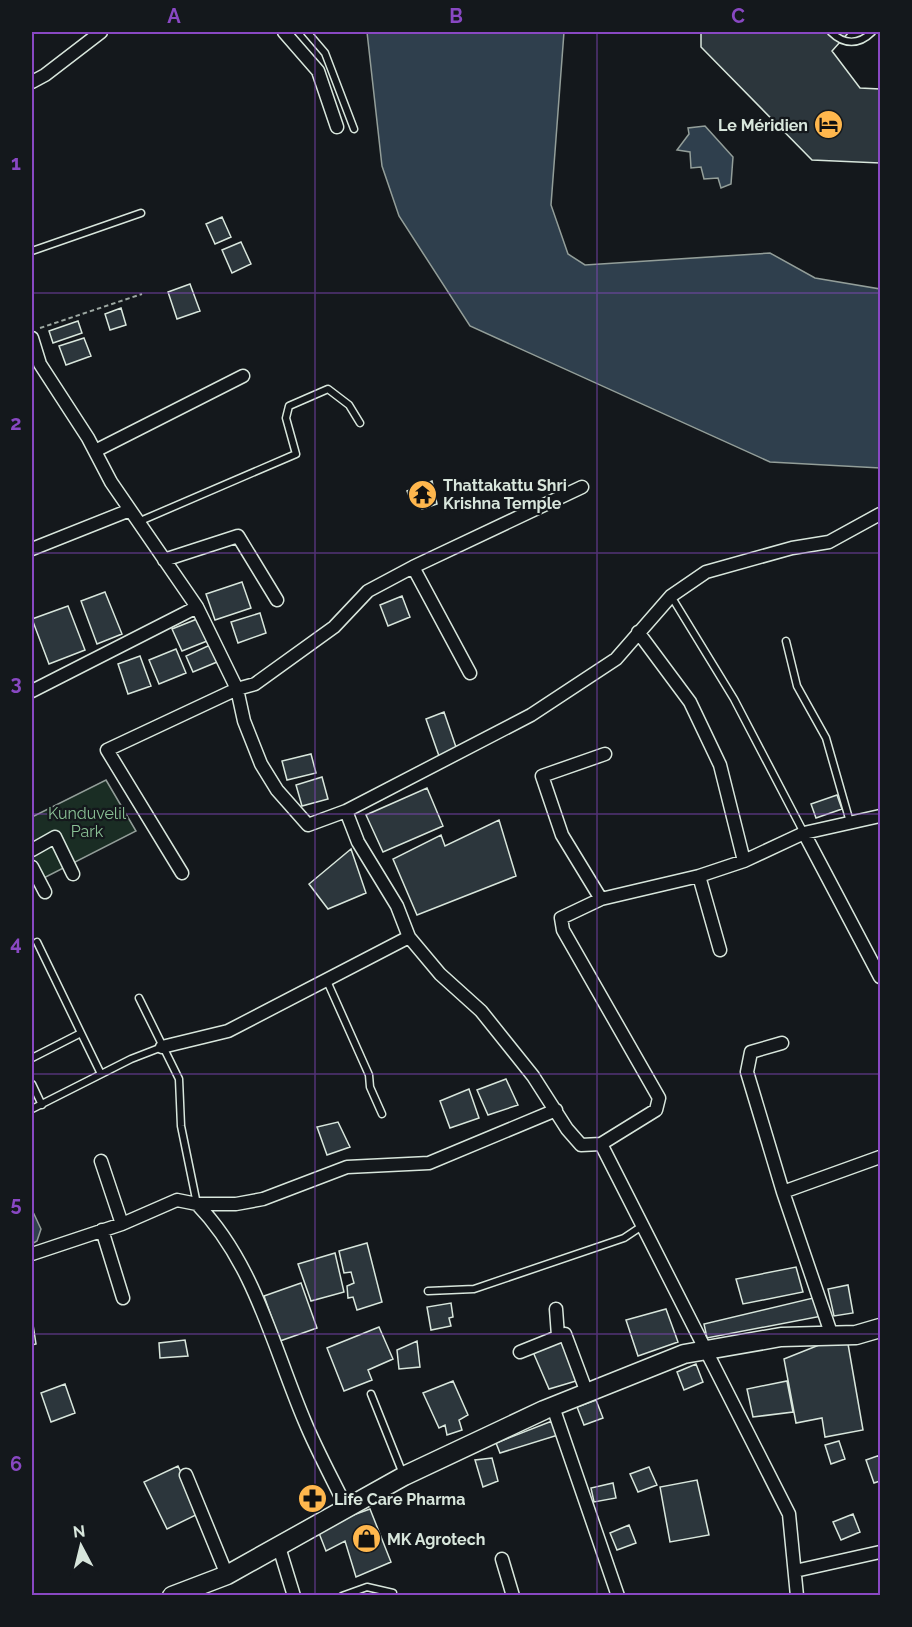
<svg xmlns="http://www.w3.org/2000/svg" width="912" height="1627" font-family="Raleway,sans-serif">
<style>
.green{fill:#1a2d24;stroke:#939e99;stroke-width:1.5}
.water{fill:#2f3f4d;stroke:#939e99;stroke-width:1.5}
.building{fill:#2c363c;stroke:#d8e6dc;stroke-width:1.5}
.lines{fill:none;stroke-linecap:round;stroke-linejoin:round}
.lane-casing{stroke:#d8e6dc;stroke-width:9}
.street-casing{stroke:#d8e6dc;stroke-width:15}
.secondary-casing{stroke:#d8e6dc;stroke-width:21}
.path{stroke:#9da8a2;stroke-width:2;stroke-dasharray:4.5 3;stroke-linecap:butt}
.lane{stroke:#14181c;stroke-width:6}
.street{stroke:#14181c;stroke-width:12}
.secondary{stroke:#14181c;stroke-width:18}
.grid{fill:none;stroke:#8948c3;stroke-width:1.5;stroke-opacity:0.55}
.labels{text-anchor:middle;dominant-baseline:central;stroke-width:4.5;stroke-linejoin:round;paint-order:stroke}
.poi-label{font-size:16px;font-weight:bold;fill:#d8e6dc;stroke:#14181c;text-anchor:start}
.park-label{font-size:16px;fill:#8ac095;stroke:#14181c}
.neatline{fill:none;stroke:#8948c3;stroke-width:2}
.grid-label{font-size:20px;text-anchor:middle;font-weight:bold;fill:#8948c3}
</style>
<rect width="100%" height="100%" fill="#14181c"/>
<!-- green -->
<path class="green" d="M106 780 136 831 32 884V817Z"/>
<!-- water -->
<path class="water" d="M367 32H564L551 205 568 254 585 265 770 253 815 278 880 289V468L770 462 470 326 399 216 382 166Z
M705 126 733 157 731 184 721 188 718 178 704 179 701 167 691 168 690 152 677 150 689 134 688 128Z
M34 1214 41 1229 37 1241 32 1244V1216Z"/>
<!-- building -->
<path class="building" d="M701 32H849L832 51 860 88 880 89V163L812 160 701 47Z
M222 217 231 237 215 244 206 224Z
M241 242 251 264 232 273 222 250Z
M190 284 200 311 177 319 168 292Z
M121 308 126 325 110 330 105 314Z
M78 321 82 333 53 343 49 331Z
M84 338 91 356 66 365 59 346Z
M432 481 437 504 422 509 417 498 410 499 407 491Z
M242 582 251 608 215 620 206 594Z
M105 592 122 634 97 644 81 601Z
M402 596 410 617 388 626 380 605Z
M68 606 85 650 49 664 32 619Z
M260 613 266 633 238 643 231 622Z
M197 619 207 641 182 651 172 629Z
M210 645 217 662 193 672 186 656Z
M176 649 186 673 159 684 149 660Z
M140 656 151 686 128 694 118 664Z
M444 712 457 750 439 756 426 719Z
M311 754 316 773 287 780 282 761Z
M322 777 328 799 302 806 296 785Z
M427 788 443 826 383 852 366 815Z
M837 795 842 809 816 818 811 804Z
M499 820 516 876 417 915 393 859 441 835 445 846Z
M351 849 366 893 328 909 309 884Z
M506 1079 518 1105 488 1115 477 1090Z
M469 1089 479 1118 450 1128 440 1101Z
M338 1122 350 1147 327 1155 317 1127Z
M367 1243 382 1302 357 1310 353 1297 348 1298 347 1286 354 1283 351 1272 344 1273 339 1251Z
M335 1253 344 1292 311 1301 298 1264Z
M796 1267 803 1292 743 1304 736 1279Z
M301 1283 317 1328 280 1341 264 1296Z
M848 1285 853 1313 834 1316 828 1289Z
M813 1298 822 1316 707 1338 704 1324Z
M451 1303 453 1317 449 1318 451 1326 431 1330 427 1307Z
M666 1309 678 1342 638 1356 626 1320Z
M32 1318 36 1344 32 1345Z
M379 1327 393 1359 368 1370 372 1380 344 1391 327 1348Z
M185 1340 188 1356 160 1358 159 1343Z
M561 1340 576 1381 549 1389 533 1352Z
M417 1341 420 1367 399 1369 397 1350Z
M848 1344 863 1430 825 1437 822 1418 796 1423 784 1359 819 1345Z
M696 1364 703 1382 684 1390 677 1372Z
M453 1381 468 1415 459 1420 462 1430 447 1435 445 1425 439 1428 423 1393Z
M787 1381 793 1412 753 1417 747 1389Z
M65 1384 75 1413 51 1422 41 1393Z
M596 1400 603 1418 584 1425 577 1407Z
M552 1421 558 1435 500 1453 496 1443Z
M839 1441 845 1459 831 1464 825 1445Z
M880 1455V1481L874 1483 866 1460Z
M492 1458 498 1481 483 1487 475 1460Z
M178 1466 200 1513 167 1529 144 1482Z
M649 1467 657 1485 638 1492 630 1474Z
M697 1480 709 1535 670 1542 660 1487Z
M613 1483 616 1498 594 1502 591 1488Z
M370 1509 391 1562 356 1577 345 1541 326 1551 317 1528Z
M853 1514 860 1532 841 1540 833 1522Z
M629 1525 636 1543 617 1550 610 1533Z"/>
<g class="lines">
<defs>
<path id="lane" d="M307 32 325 53 354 129
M831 32C844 45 859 45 872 32
M32 251 141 213
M138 522 296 454 286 418 289 406 328 389 349 405 360 423
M671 596 734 699 804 833
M786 641 797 686 826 738 850 822
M327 981 369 1075 370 1087 382 1114
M139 998 179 1079 181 1126 197 1204
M81 1033 101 1074
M32 1058 81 1033 37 942
M32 1084 42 1105
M32 1109 131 1059 162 1047
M428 1291 474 1289 624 1238 642 1226
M371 1394 403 1474
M342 1596 367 1587 393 1593"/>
<path id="street" d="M284 32 318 71 337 127
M32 82 45 75 101 32
M32 338 40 364 88 438 111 482 197 607 237 689 244 721 261 764 277 790 308 825 346 811 358 842 397 906 409 937 440 974 481 1011 533 1076 567 1129 581 1145 601 1144
M95 451 243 376
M32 549 130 510
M164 560 238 536 277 600
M413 567 470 673
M638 632 690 702 720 765 744 861
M32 691 197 607
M346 811 531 715 616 659 671 596 706 572 792 548 829 542 880 514
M804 833 880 977
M32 850 55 837 73 874
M32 867 45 892
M182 873 107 750 237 689 255 684 334 627 368 591 413 567 582 487
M699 876 720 950
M601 899 562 835 542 776 605 754
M782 1043 751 1052 747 1072 783 1192 832 1336
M162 1047 228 1031 409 937
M101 1161 122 1224
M783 1192 880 1157
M197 1204C255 1264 273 1347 305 1422 317 1451 333 1480 347 1509
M102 1230 123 1298
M32 1254 122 1224 177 1200 197 1204H236L263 1199 347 1167 429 1163 556 1110
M556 1309 558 1336
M520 1352 565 1334 587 1393
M553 1407 618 1596
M186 1475 227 1575
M279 1547 294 1596
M502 1559 513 1596
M795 1571 880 1552
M797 1596 789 1514 601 1144 656 1110 659 1098 563 930 561 918 601 899 699 876 744 861 804 833 880 816"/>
<path id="secondary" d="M172 1596 227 1575 404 1476 544 1410 684 1354 781 1337 856 1335 880 1328"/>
</defs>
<!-- lane casing -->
<use href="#lane" class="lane-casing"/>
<!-- street casing -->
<use href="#street" class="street-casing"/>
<!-- secondary casing -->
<use href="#secondary" class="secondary-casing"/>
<!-- path -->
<path class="path" d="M40 328 142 294"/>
<!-- lane -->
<use href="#lane" class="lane"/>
<!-- street -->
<use href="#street" class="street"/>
<!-- secondary -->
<use href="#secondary" class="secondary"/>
</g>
<!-- grid -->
<path class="grid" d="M315 32V1596M597 32V1596M32 293H880M32 553H880M32 814H880M32 1074H880M32 1334H880"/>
<!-- icons -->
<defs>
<symbol id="hotel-disc" viewBox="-11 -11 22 22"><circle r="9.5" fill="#ffb74d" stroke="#14181c"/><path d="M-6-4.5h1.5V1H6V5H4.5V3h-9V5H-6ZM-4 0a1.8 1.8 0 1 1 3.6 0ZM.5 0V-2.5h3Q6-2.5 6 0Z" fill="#111"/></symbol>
<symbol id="temple-disc" viewBox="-11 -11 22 22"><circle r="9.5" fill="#ffb74d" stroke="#14181c"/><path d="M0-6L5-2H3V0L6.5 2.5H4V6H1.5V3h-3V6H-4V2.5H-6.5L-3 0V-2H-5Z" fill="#111"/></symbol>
<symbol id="pharmacy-disc" viewBox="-11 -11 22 22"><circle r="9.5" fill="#ffb74d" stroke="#14181c"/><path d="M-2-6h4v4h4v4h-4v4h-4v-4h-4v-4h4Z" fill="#111"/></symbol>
<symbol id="shop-disc" viewBox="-11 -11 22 22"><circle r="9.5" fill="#ffb74d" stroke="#14181c"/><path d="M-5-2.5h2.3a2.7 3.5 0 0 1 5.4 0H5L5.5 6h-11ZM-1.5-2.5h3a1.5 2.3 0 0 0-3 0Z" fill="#111"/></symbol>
</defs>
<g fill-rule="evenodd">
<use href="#hotel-disc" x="812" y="108" width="33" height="33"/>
<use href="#temple-disc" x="406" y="478" width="33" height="33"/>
<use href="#pharmacy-disc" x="296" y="1482" width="33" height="33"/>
<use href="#shop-disc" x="350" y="1522" width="33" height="33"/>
</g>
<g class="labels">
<!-- poi labels -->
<g class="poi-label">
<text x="808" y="125" text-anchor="end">Le Méridien</text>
<text x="443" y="485">Thattakattu Shri<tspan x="443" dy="18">Krishna Temple</tspan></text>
<text x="334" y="1499">Life Care Pharma</text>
<text x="387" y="1539">MK Agrotech</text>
</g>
<!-- park labels -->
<g class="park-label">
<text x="87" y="813">Kunduvelil<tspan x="87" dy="18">Park</tspan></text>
</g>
</g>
<!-- border -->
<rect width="912" height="1627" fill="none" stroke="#14181c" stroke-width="66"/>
<!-- north arrow -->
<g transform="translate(81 1546) rotate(353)" stroke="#14181c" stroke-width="4.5" paint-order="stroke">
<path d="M0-4.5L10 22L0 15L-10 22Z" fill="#d8e6dc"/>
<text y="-9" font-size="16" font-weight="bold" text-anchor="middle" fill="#d8e6dc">N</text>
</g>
<rect x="33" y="33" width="846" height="1561" class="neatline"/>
<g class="grid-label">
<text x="174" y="23">A</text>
<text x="456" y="23">B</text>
<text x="738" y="23">C</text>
<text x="16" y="170">1</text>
<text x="16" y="430">2</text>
<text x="16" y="690">3</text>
<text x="16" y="950">4</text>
<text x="16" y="1211">5</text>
<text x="16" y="1471">6</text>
</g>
</svg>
